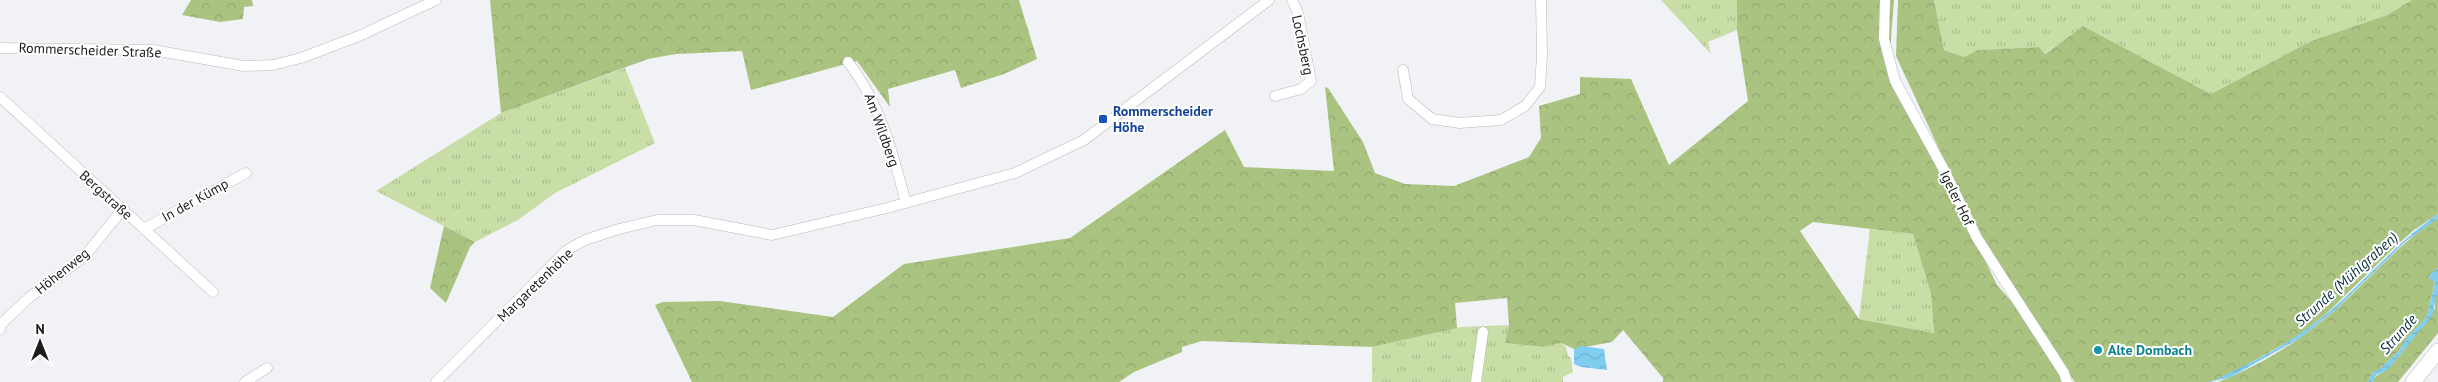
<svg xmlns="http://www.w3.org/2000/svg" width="2438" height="382" font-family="'PT Sans',sans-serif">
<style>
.grass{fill:url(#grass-tufts)}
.forest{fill:url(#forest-crowns);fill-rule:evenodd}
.water{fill:url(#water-waves)}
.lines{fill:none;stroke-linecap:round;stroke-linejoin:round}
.minor-casing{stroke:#b8b9bc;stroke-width:11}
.secondary-casing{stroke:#b8b9bc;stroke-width:16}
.minor{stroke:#fff;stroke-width:10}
.secondary{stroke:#fff;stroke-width:15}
.transit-dot{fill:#1a4fb4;stroke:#fff;stroke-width:2}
.culture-dot{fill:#0f9aa8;stroke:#fff;stroke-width:2}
.labels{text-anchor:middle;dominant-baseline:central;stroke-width:4;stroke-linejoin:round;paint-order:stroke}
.street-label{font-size:14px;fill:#1c1c1d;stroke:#fff}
.transit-label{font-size:14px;font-weight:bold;fill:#164399;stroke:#fff;text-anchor:start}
.culture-label{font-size:14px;font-weight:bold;fill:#0d838f;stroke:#fff;text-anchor:start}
.water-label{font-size:15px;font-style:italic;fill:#092f3d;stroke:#fff}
</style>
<defs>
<pattern id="grass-tufts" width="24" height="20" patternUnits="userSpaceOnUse" patternTransform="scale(1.25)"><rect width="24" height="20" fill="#c9dda6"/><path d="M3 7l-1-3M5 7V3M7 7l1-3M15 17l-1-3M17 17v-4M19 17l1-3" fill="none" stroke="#acbd8e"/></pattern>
<pattern id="forest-crowns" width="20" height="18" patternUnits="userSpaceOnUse" patternTransform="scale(1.25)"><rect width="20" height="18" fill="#abc381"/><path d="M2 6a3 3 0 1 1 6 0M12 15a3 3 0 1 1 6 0" fill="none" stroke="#93a76f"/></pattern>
<pattern id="water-waves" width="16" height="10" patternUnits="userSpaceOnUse" patternTransform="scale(1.25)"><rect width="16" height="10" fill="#7fcdf1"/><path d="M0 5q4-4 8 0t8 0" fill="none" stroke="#6dafce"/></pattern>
</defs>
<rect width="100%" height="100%" fill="#f1f2f5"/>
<!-- grass -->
<path class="grass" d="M1661 0H1737V30L1708 42 1711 54Z
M1934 0H2412L2387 15 2311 41 2211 94 2083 26 2044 54 2039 47 1979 50 1964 57 1944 50Z
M625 68 655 143 555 193 518 220 475 242 376 191 501 113Z
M1870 229 1913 234 1931 294 1934 333 1859 319Z
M1509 325 1505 343 1543 347 1561 343 1566 347 1568 356 1571 358 1573 372 1563 377V382H1372V347L1461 327Z"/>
<!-- forest -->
<path class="forest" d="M191 0H252L253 6 244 7 243 19 220 22 182 15Z
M490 0H1019L1037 59 1004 74 961 88 955 70 888 89 890 107 857 61 751 90 742 51 676 54 648 59 501 113Z
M1737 0H1894L1888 77 1945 178 1997 285 2025 317 2064 382H1663V378L1623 330 1612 342 1574 349 1561 343 1543 347 1505 343 1509 325 1507 298 1455 303 1457 328 1372 347 1202 341 1182 347V352L1134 372 1119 382H692L655 305 663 302 720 301 833 317 904 264 1070 238 1225 130 1244 167 1334 171 1325 87 1328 88 1363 142 1375 173 1405 184 1454 186 1529 157 1541 138 1539 106 1580 94V77L1631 79 1669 165 1748 101 1737 30ZM1813 222 1913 234 1931 294 1934 333 1859 319 1800 231Z
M1898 0H1934L1944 50 1964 57 1978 50 2039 47 2045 54 2083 26 2211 94 2311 41 2387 15 2412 0H2438V214L2414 230 2397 245 2326 314 2298 336 2236 371 2210 382H2075L2028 314 1977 231 1896 56Z
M2438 218V268L2430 275 2429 278 2435 281 2427 317 2407 338 2399 351 2381 368 2372 373 2368 382H2218C2260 366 2301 340 2335 310 2370 279 2398 244 2438 218Z
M444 226 475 242 470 247 446 303 430 288Z
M2438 289V333L2398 382H2372C2375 373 2384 374 2389 367 2406 349 2420 328 2435 308V298Z"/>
<!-- water -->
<path class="water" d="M2438 214V218L2406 241 2335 310 2300 338 2231 377 2210 382C2251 364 2291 343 2325 315 2364 283 2395 243 2438 214Z
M2438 268V289L2432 316 2387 370 2376 375 2372 382H2368L2372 373 2381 368 2399 351 2407 338 2427 317 2435 282 2429 278 2430 275Z
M1581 346 1604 349 1607 370 1581 367 1574 364V349Z"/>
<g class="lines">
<defs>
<path id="minor" d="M1885 0 1884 39 1895 81 1944 170 1977 238 2064 373 2067 382
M0 48 153 50 244 66 273 65 301 58 359 36 436 0
M848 62C880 103 893 153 906 203
M1403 70 1408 99 1432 119 1460 123 1501 120 1525 106 1540 87 1542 55 1541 0
M1275 96 1301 89 1311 81 1298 13 1292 0
M0 97 213 292
M144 229 246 173
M0 329 1 324 31 296 85 256 122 210
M245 382 267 368
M436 382 567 250 585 240 619 229 657 220H694L772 235 887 208 1015 173 1084 140 1269 0
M1476 382 1483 332"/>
<path id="secondary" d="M2413 382 2438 351"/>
</defs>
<!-- minor casing -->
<use href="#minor" class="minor-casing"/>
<!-- secondary casing -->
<use href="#secondary" class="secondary-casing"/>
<!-- minor -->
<use href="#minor" class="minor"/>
<!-- secondary -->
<use href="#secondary" class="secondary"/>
</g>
<!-- markers -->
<rect class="transit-dot" x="1098" y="114" width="10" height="10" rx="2.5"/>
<circle class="culture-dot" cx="2098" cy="350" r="5"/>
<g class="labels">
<!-- street labels -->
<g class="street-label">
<text transform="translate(1303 45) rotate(78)">Lochsberg</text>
<text transform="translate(90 50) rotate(2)">Rommerscheider Straße</text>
<text transform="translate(882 130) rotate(70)">Am Wildberg</text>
<text transform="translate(106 195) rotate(42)">Bergstraße</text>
<text transform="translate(1957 198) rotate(64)">Igeler Hof</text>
<text transform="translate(195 200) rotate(-29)">In der Kümp</text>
<text transform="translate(62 271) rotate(-39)">Höhenweg</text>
<text transform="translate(535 285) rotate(-44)">Margaretenhöhe</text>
</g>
<!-- transit labels -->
<g class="transit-label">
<text x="1113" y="111">Rommerscheider<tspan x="1113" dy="16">Höhe</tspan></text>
</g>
<!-- culture labels -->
<g class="culture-label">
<text x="2108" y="350">Alte Dombach</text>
</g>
<!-- water labels -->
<g class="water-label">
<text transform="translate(2346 279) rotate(-42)">Strunde (Mühlgraben)</text>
<text transform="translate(2398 334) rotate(-48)">Strunde</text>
</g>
</g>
<!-- north arrow -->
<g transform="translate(40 342)" stroke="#ffffff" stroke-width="4" paint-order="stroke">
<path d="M0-4L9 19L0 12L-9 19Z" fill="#1c1c1d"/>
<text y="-8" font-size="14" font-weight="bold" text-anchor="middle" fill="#1c1c1d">N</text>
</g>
</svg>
